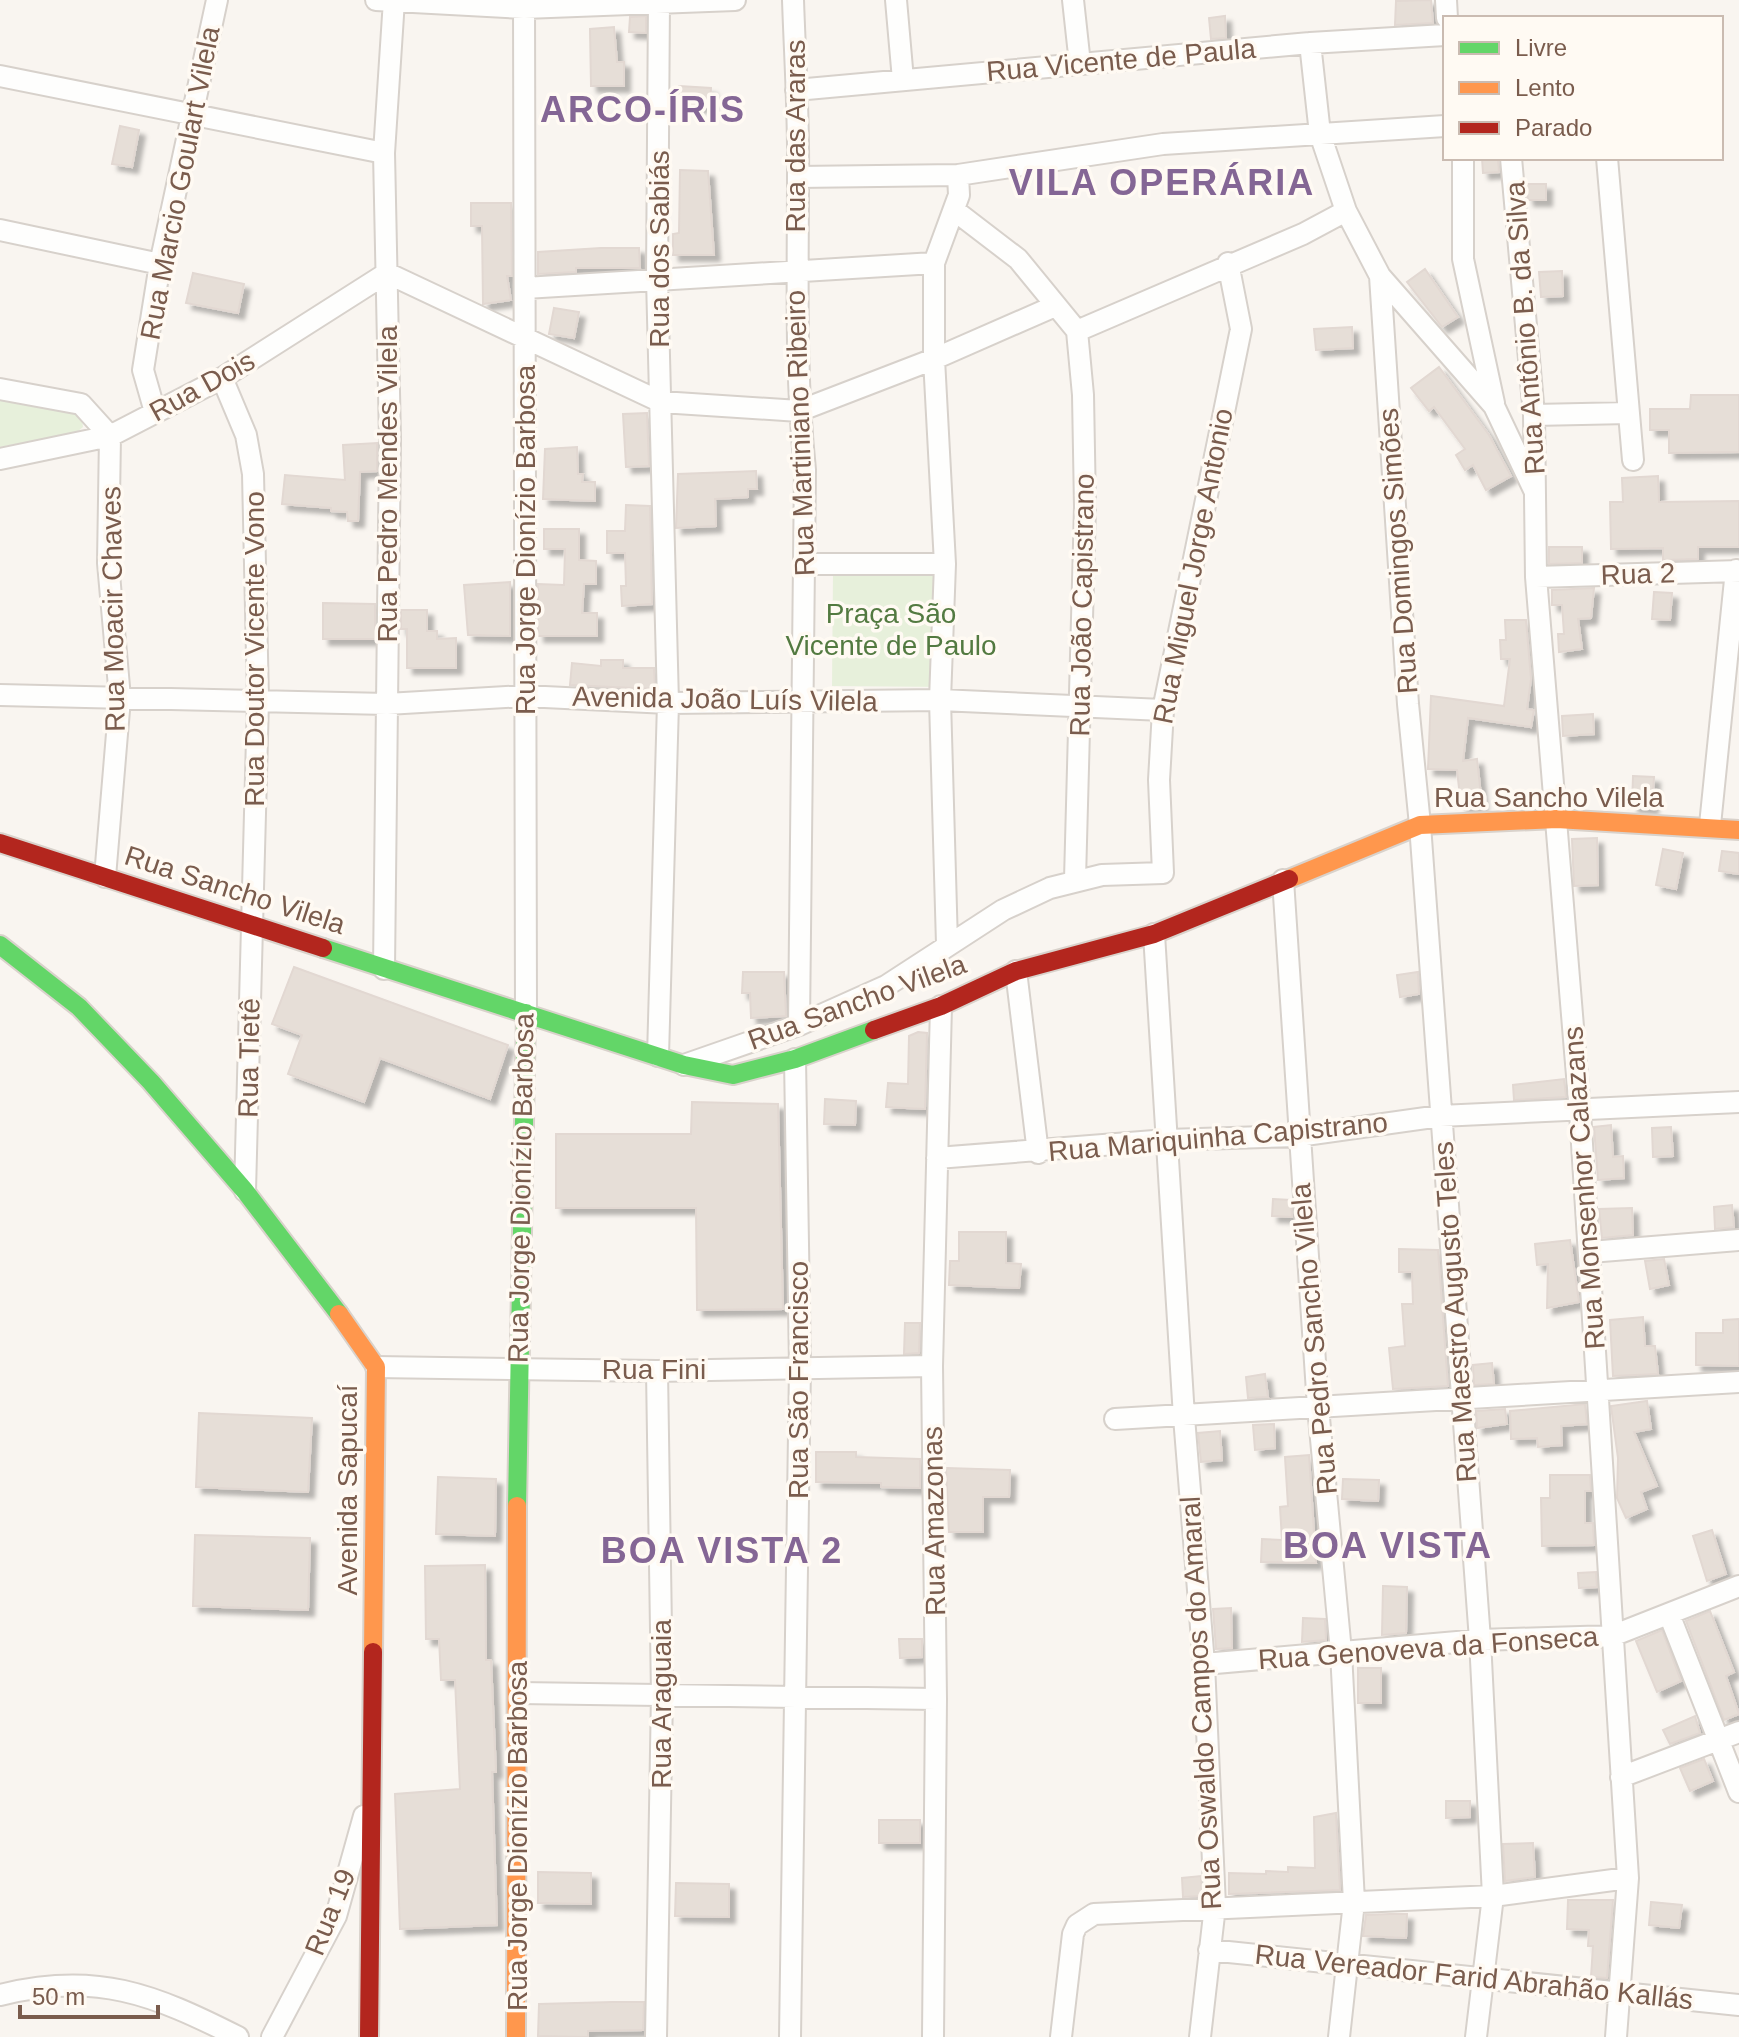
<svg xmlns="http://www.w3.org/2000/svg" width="1739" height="2037" font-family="Helvetica,sans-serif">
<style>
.green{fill:#e7f0db}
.building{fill:#e6ded7;stroke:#e2d8d2;stroke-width:2;filter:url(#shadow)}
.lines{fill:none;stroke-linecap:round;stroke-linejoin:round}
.street-casing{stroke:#d7d1cb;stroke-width:24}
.fast-casing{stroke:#d9d2cb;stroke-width:22}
.slow-casing{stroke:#d9d2cb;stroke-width:22}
.jam-casing{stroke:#d9d2cb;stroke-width:22}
.street{stroke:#fefefd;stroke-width:20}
.fast{stroke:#63d668;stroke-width:18}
.slow{stroke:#ff974d;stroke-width:18}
.jam{stroke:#b3261e;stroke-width:18}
.labels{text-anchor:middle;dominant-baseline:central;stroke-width:7;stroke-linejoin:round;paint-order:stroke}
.street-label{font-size:28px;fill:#7a5c4d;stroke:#fffaf3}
.park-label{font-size:28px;fill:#537a41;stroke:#fffaf3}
.district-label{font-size:36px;font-weight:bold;letter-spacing:2px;fill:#846695;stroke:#fffaf3}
</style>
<defs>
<filter id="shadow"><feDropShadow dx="6" dy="6" stdDeviation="2" flood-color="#0004"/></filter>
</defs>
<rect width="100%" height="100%" fill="#f9f5f0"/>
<!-- green -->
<path class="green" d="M0 398 76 414 82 419 83 427 77 432 0 447Z
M833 572 951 573 949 687 832 686Z"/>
<!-- building -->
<path class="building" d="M1431 0 1433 23 1395 25 1396 1Z
M646 16V33L629 32 630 17Z
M1225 16 1226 38 1211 39 1209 18Z
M614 27 617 62H624V86H591L590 29Z
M679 86 711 88 710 107 677 105Z
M120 126 139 130 132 167 112 164Z
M1482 158H1498L1499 172 1483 173Z
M680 170 708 171 714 255H673V234L679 233Z
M1526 184H1546V200H1528Z
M471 203H511L512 276H507L511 300 483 304 482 226H471Z
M601 248H639L640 268H576V272L538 274V252Z
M1425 269 1458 317 1442 327 1407 282Z
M1562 271 1563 296 1541 297 1539 272Z
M193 273 244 284 238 313 186 303Z
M554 308 579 312 574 338 549 334Z
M1352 327 1353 348 1316 350 1314 329Z
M1439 367 1489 435 1511 476 1486 490 1473 465 1465 470 1456 455 1465 449 1434 407 1429 411 1411 388Z
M1691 395H1739V452L1669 453V430H1650V409H1690Z
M647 413 649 466 626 467 623 414Z
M377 443V471L360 472 358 521H348L347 512 331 511V508L282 504 285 475 345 480 343 445Z
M577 447 578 474H583L582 482H595V501L543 499 545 449Z
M756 471 757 489H748V497L715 499 716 526 676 528 678 474Z
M1658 476 1659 502 1739 501V547H1698V559L1663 560V548L1611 549 1610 502H1623L1622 478Z
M626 505 650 506 652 604 622 606 621 586H626L625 553H607V531H625Z
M544 529H579V560L596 561V584H584L582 613H597V636H538V584L564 585 565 549H544Z
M1549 547H1582V563L1549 564Z
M510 582V636L468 635 464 585Z
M1594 588 1591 618 1578 619 1582 649 1559 652 1558 634H1564L1562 605H1552V590Z
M1654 592 1672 593 1670 620 1652 619Z
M323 603 375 604V639H323Z
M401 610H427V631H437V639L456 638V668H407V629H401Z
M1505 620H1526L1531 679 1527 709 1534 710 1531 727 1468 718 1463 761 1477 759 1482 805 1461 806 1457 770 1428 769 1431 696 1504 706 1510 659H1501L1500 640H1506Z
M601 660H623V668H654L655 689 570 685 572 663 601 666Z
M1593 714 1594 734 1563 736 1562 716Z
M1633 776 1654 777 1652 808 1632 806Z
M1597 838 1598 885 1574 886 1572 839Z
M1663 849 1683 853 1676 889 1656 885Z
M1722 851 1739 853V874L1719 871Z
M294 967 508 1045 490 1099 380 1058 364 1102 288 1074 302 1035 272 1024Z
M743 972H784L786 1016 751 1018 750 993H742Z
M1418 972 1419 994 1400 997 1397 975Z
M918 1032 927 1033 925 1109 886 1107 888 1083 908 1084 909 1036Z
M1564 1079 1566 1097 1514 1100 1513 1085Z
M825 1099 856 1101 855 1125 824 1124Z
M692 1102 778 1104 783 1309 697 1310 696 1208H556V1134H691Z
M1611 1125 1613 1157 1623 1156 1624 1178 1598 1180 1594 1127Z
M1671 1127 1673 1156 1653 1157 1652 1128Z
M1273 1199 1291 1200 1292 1217 1272 1216Z
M1732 1205 1734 1227 1715 1229 1714 1207Z
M1632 1208 1633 1235 1602 1238 1599 1209Z
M959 1232H1006V1263L1021 1264 1019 1288 949 1285 950 1261H959Z
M1570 1240 1579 1302 1547 1308 1548 1264 1537 1265 1535 1244Z
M1399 1249 1438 1250 1448 1386 1393 1389 1389 1348 1405 1346 1402 1304H1413L1412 1272H1399Z
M1664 1259 1669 1285 1650 1289 1645 1261Z
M1643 1317 1645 1346H1655L1658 1374 1613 1376 1610 1320Z
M1739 1319V1366L1696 1365V1333H1723V1320Z
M905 1323H920L919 1353 904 1354Z
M1492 1363 1494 1384 1474 1385 1473 1365Z
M1265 1374 1268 1397 1248 1398 1246 1377Z
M1647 1401 1651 1429 1634 1432 1657 1486 1641 1492 1647 1509 1626 1518 1617 1498 1618 1458 1611 1406Z
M1585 1404 1587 1424 1561 1426 1562 1445 1538 1447 1537 1438 1511 1439 1510 1411Z
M1505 1409 1507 1424 1477 1428 1476 1411Z
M199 1413 312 1418 308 1492 196 1487Z
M1274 1424 1275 1448 1255 1450 1253 1425Z
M1220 1431 1222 1460 1201 1462 1198 1433Z
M816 1452H856V1457L920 1459V1488L881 1487V1483L816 1482Z
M1309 1455 1316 1563 1261 1562 1262 1539 1282 1540 1280 1507 1288 1506 1285 1457Z
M946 1468 1010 1470 1009 1497H983V1532H949Z
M1550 1475H1590L1591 1491H1585V1523H1593L1594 1545 1542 1546 1541 1498H1550Z
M438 1477 496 1479 495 1536 436 1534Z
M1343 1479 1379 1480 1378 1501 1342 1499Z
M1712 1530 1726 1574 1707 1581 1693 1536Z
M195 1535 310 1538 308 1610 193 1606Z
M485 1565 486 1660H491L496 1772H492L497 1925 400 1929 395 1794 460 1789 455 1680H441L439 1639H426L425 1566Z
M1596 1572 1597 1587 1579 1588 1578 1573Z
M1383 1586 1407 1587 1406 1633 1382 1635Z
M1231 1608 1232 1648 1216 1649 1213 1609Z
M1710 1611 1734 1672 1726 1676 1739 1714 1724 1720 1686 1621Z
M1303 1618 1325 1619 1326 1640 1302 1642Z
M1662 1630 1681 1681 1657 1692 1636 1641Z
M899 1639H922V1657L900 1658Z
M1358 1668H1381V1703H1358Z
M1695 1716 1700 1733 1670 1744 1663 1730Z
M1704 1759 1713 1781 1690 1791 1680 1768Z
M1446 1801H1470V1817L1446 1818Z
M1336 1813 1340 1890 1229 1894V1873L1266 1874V1871L1288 1872V1867L1315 1868 1314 1817Z
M879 1820H920V1843H879Z
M1533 1843 1535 1877 1505 1881 1503 1844Z
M538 1872 591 1873V1904L538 1903Z
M1201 1876 1202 1896 1183 1897 1182 1878Z
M676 1883 729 1884V1917L675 1916Z
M1568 1900H1613L1607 1978 1591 1977 1593 1946H1588L1589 1930 1567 1929Z
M1651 1902 1682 1905 1679 1928 1649 1925Z
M1390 1914H1407L1406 1938 1363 1936 1366 1915Z
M613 2002H644L643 2030 588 2031V2037L538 2036 539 2004Z"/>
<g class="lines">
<defs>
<path id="street" d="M376 0 524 8 735 0
M524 0 526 1013
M793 0C795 59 799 118 798 177 798 275 795 372 805 470L799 1025
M896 0 903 80
M1073 0 1080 64
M1446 0 1447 18
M1310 43 1320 134 1346 211 1380 276 1494 406 1534 490
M0 76 384 153
M796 90 1310 43 1445 35
M1463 158V259L1494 403
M1511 158 1534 415 1536 577 1580 1112 1628 1878 1616 2037
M1607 158 1633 460
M798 177 958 175 1163 144 1445 126
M954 210 1018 259 1077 331
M0 230 160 264
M1380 276 1408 704 1420 825 1480 1640 1493 1896 1476 2037
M525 288 934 263
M1077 331 1303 234 1346 211
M222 378 246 435 253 474 258 700 245 1191
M0 389 81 404 110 436 108 563 120 698 105 877
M155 412 143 370 160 264 217 0
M1534 415 1629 413
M0 459 110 436 222 378 387 273 661 402 799 411 934 359 1055 306
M805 564H945
M1536 577 1739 571
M0 695 387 704 524 696 668 703 940 700 1163 710
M1710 825 1736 570
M1075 879 1085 507 1083 395 1077 331
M1283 880 1318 1407 1341 1652 1354 1902 1339 2037
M1154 934 1184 1417 1204 1664 1215 1906 1200 2037
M947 944 940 700 945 564 934 359V263L959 195 958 175
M384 969 390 439 384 153 394 0
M1016 971 1038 1153
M658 1056 668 703 657 279 659 0
M684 1065 799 1025 886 986 1003 910 1050 888 1102 875 1163 873 1159 780 1163 710 1241 329 1228 263
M937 1158 1167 1140 1298 1136 1440 1116 1739 1102
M1590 1252 1739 1240
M376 1367 657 1371 932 1366
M1115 1419 1739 1382
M1669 1614 1739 1792
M1204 1664 1480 1640 1612 1636 1739 1586
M519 1693 936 1699
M1621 1777 1739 1732
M1209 1950 1739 2005
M0 1995C96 1971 153 1994 238 2037
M272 2037 336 1916 364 1816
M656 2037 662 1694 657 1371
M790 2037 800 1367 795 1059
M933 2037 936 1699 932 1366 941 1006
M1061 2037 1073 1934 1077 1925 1094 1914 1493 1896 1628 1878"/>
<path id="fast" d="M0 945 79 1007 151 1082 245 1191 339 1314
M323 948 684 1065 733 1075 795 1059 874 1030
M517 1506 526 1013"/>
<path id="slow" d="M1289 879 1420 825 1557 819 1739 830
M339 1314 376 1367 373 1652
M516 2037 517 1506"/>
<path id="jam" d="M0 843 323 948
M874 1030 941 1006 1016 971 1154 934 1289 879
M369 2037 373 1652"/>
</defs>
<!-- street casing -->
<use href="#street" class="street-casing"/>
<!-- fast casing -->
<use href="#fast" class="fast-casing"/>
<!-- slow casing -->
<use href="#slow" class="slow-casing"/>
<!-- jam casing -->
<use href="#jam" class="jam-casing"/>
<!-- street -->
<use href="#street" class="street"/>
<!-- fast -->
<use href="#fast" class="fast"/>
<!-- slow -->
<use href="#slow" class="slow"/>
<!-- jam -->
<use href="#jam" class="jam"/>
</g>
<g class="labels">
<!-- street labels -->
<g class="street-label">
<text transform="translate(1121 60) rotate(-5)">Rua Vicente de Paula</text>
<text transform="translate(795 136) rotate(-90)">Rua das Araras</text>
<text transform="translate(180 183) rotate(-79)">Rua Marcio Goulart Vilela</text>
<text transform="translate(659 249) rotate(-90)">Rua dos Sabiás</text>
<text transform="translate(1525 328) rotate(-94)">Rua Antônio B. da Silva</text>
<text transform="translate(202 386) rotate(-29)">Rua Dois</text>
<text transform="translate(800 433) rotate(-92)">Rua Martiniano Ribeiro</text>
<text transform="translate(387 484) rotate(-90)">Rua Pedro Mendes Vilela</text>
<text transform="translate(525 540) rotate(-90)">Rua Jorge Dionízio Barbosa</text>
<text transform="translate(1398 551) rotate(-94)">Rua Domingos Simões</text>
<text transform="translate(1193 566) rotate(-79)">Rua Miguel Jorge Antonio</text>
<text transform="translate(1638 574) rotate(-2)">Rua 2</text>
<text transform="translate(1082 605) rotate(-89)">Rua João Capistrano</text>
<text transform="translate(113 609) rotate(-91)">Rua Moacir Chaves</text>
<text transform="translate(254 649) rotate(-90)">Rua Doutor Vicente Vono</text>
<text transform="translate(725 699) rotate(1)">Avenida João Luís Vilela</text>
<text x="1549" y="797">Rua Sancho Vilela</text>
<text transform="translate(235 890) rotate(18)">Rua Sancho Vilela</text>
<text transform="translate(857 1002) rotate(-20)">Rua Sancho Vilela</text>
<text transform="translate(249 1058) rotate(-89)">Rua Tietê</text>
<text transform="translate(1218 1137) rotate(-5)">Rua Mariquinha Capistrano</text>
<text transform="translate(521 1188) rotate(-89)">Rua Jorge Dionízio Barbosa</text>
<text transform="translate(1584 1188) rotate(-94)">Rua Monsenhor Calazans</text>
<text transform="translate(1455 1312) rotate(-94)">Rua Maestro Augusto Teles</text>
<text transform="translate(1314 1339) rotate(-95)">Rua Pedro Sancho Vilela</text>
<text x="654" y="1369">Rua Fini</text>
<text transform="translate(798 1380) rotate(-90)">Rua São Francisco</text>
<text transform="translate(347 1490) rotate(-90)">Avenida Sapucaí</text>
<text transform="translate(934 1521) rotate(-91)">Rua Amazonas</text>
<text transform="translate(1428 1648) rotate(-4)">Rua Genoveva da Fonseca</text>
<text transform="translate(1201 1703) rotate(-93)">Rua Oswaldo Campos do Amaral</text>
<text transform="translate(661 1704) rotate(-90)">Rua Araguaia</text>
<text transform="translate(517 1836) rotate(-90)">Rua Jorge Dionízio Barbosa</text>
<text transform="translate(330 1912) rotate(-68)">Rua 19</text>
<text transform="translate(1474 1977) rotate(6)">Rua Vereador Farid Abrahão Kallás</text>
</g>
<!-- park labels -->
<g class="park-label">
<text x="891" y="613">Praça São<tspan x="891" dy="32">Vicente de Paulo</tspan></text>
</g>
<!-- district labels -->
<g class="district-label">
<text x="643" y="109">ARCO-ÍRIS</text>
<text x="1162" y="182">VILA OPERÁRIA</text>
<text x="1388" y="1545">BOA VISTA</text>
<text x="722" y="1550">BOA VISTA 2</text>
</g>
</g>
<!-- legend -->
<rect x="1443" y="16" width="280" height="144" fill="#fffaf3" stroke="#cabbb1" stroke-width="2"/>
<rect x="1459" y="42" width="40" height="12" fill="#63d668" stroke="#cabbb1" stroke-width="2"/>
<text x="1515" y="56" font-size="24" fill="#7a5c4d">Livre</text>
<rect x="1459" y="82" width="40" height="12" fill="#ff974d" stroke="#cabbb1" stroke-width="2"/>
<text x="1515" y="96" font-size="24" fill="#7a5c4d">Lento</text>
<rect x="1459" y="122" width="40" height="12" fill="#b3261e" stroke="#cabbb1" stroke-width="2"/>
<text x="1515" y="136" font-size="24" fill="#7a5c4d">Parado</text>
<!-- scale -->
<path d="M20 2005v12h138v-12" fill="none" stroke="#7a5c4d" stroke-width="4"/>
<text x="32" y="2005" font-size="24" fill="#7a5c4d" stroke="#fffaf3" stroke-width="6" paint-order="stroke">50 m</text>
</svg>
